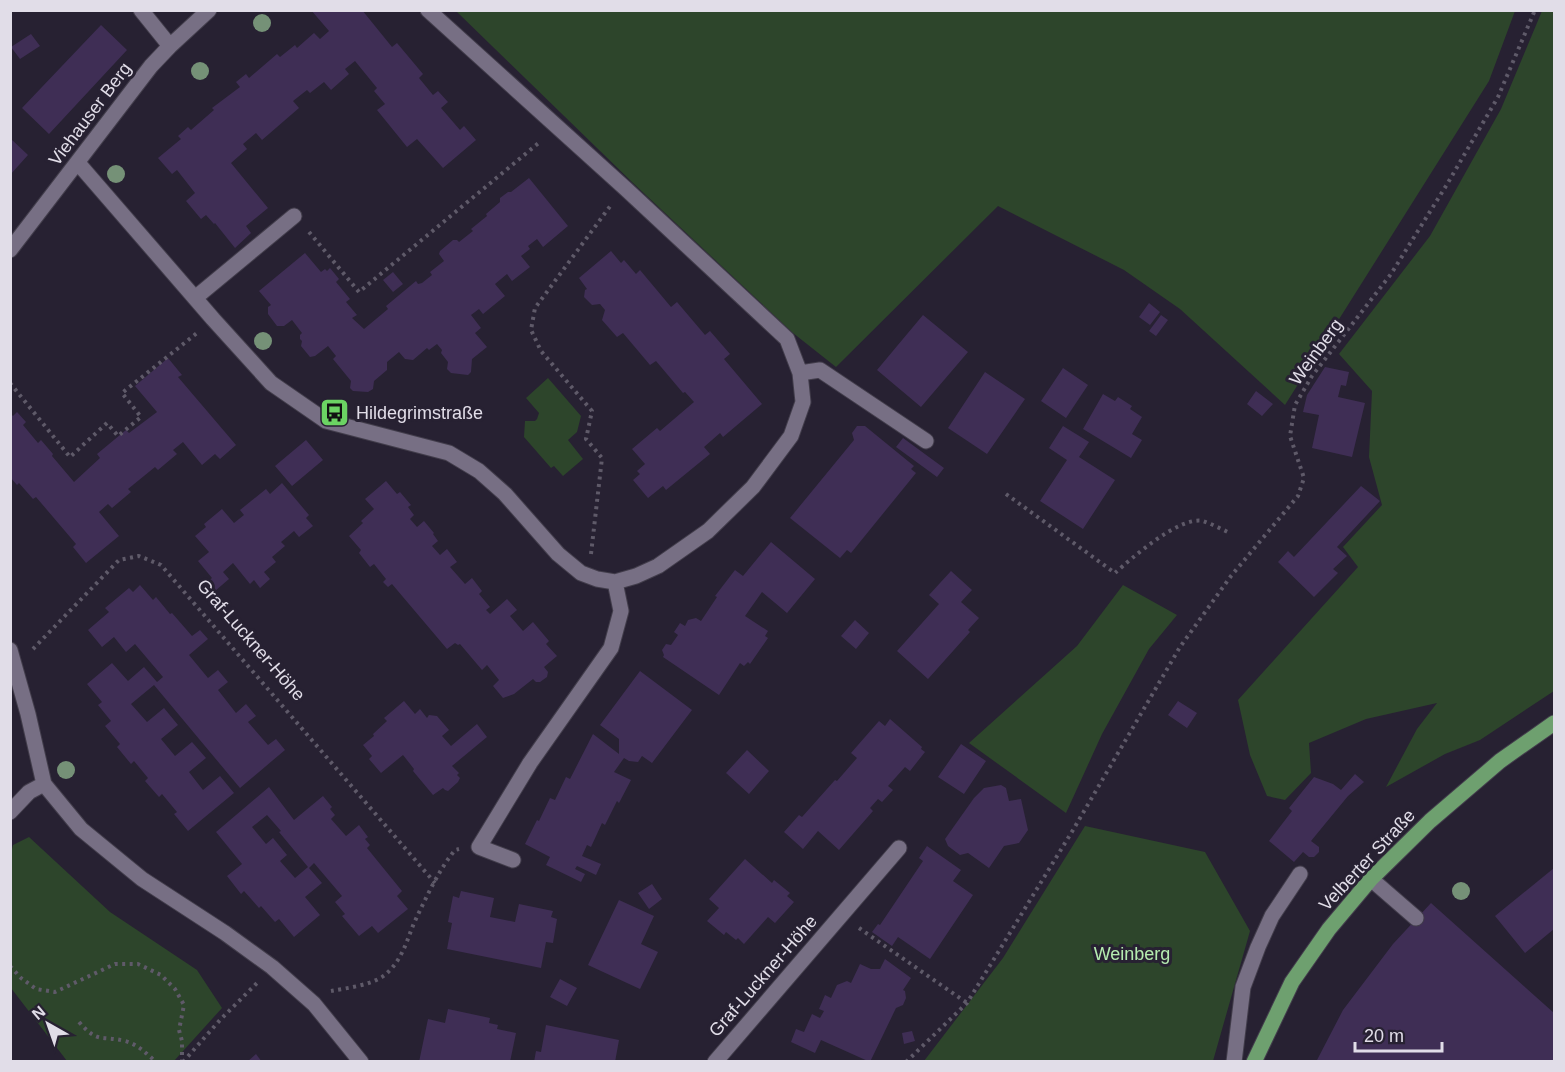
<svg xmlns="http://www.w3.org/2000/svg" width="1565" height="1072" font-family="Helvetica,sans-serif">
<style>
.green{fill:#2d452b}
.building{fill:#3f2e55;fill-rule:evenodd}
.lines{fill:none;stroke-linecap:round;stroke-linejoin:round}
.minor-casing{stroke:#423d4b;stroke-width:17}
.major-casing{stroke:#423d4b;stroke-width:17}
.path{stroke:#5f5a69;stroke-width:4;stroke-dasharray:3 4.5;stroke-linecap:butt}
.minor{stroke:#776f84;stroke-width:15}
.major{stroke:#6ea06f;stroke-width:15}
.tree{fill:#759177}
.labels{text-anchor:middle;dominant-baseline:central;stroke-width:6;stroke-linejoin:round;paint-order:stroke}
.street-label{font-size:18px;fill:#e1dde8;stroke:#272132}
.poi-label{font-size:18px;fill:#e1dde8;stroke:#272132;text-anchor:start}
.park-label{font-size:18px;fill:#b5ecb0;stroke:#272132}
</style>
<rect width="100%" height="100%" fill="#272132"/>
<!-- green -->
<path class="green" d="M456 11H1515L1489 81 1285 405 1180 309 1124 270 998 206 836 367 793 333 633 183Z
M1542 11H1554V691L1480 740 1445 754 1386 787 1417 729 1437 703 1366 719 1309 743 1311 773 1285 800 1267 796 1250 755 1238 700 1358 567 1343 547 1382 505 1369 457 1372 391 1339 354 1430 236 1501 109Z
M548 378 581 416 577 432 568 440 583 459 563 476 554 466 551 468 524 437 525 421H535L537 419 539 413 526 398Z
M1123 585 1177 615 1149 649 1102 734 1066 813 969 743 1077 646Z
M1085 826 1205 852 1250 931 1213 1061H924L1003 958Z
M29 837 110 912 197 970 222 1008 174 1061H67L11 988V853L13 845Z"/>
<!-- building -->
<path class="building" d="M311 10H362L392 47 397 43 423 74 419 78 433 95 438 91 448 102 441 108 460 130 464 126 476 140 443 168 417 139 407 147 377 110 385 104 374 91 377 88 355 61 345 69 349 74 331 90 324 82 310 93 307 90 293 101 299 108 262 140 256 133 243 144 247 149 231 163 268 208 246 226 251 233 235 248 215 223 214 224 206 215 201 219 186 201 195 193 177 170 172 174 158 158 181 139 178 136 188 127 191 130 214 110 212 108 240 87 236 82 246 74 249 78 277 54 280 57 295 45 297 48 314 33 320 39 329 31Z
M101 25 127 50 49 134 22 108Z
M31 34 40 46 20 59 11 47Z
M10 138 28 155 10 175Z
M529 178 568 226 543 247 537 239 528 246 530 249 521 256 530 267 512 281 507 274 495 284 505 296 483 314 479 309 471 315 481 328 475 333 487 347 472 359 471 372 468 375 451 373 447 369 448 362 441 353 442 350 437 344 429 350 427 348 413 360 405 359 399 352 387 362V370L374 381 373 389 368 392 353 391 350 388 351 381 333 359 336 356 328 346 315 356 310 357 301 346 302 341 300 339V335L302 333 292 320 284 326H277L268 314V307L271 305 259 291 305 253 321 272 325 269 327 271 330 268 339 279 336 282 350 299 346 302 357 315 352 318 364 329 388 309 386 306 416 281 418 284 422 283 432 275 430 272 444 261 439 254 440 251 453 240H457L459 242 473 231 471 229 487 216 486 214 500 202V198L508 192H511Z
M611 251 621 263 624 260 636 274 640 270 671 307 677 302 705 335 710 331 730 354 724 359 762 404 723 437 720 433 704 447 710 454 666 490 663 486 648 498 633 480 640 474 637 471 645 464 632 449 657 428 660 431 694 402 685 392 683 393 656 361 650 365 623 333 617 337 602 320 605 310 600 304 592 305 584 297 585 290 587 289 579 278Z
M393 272 403 284 393 292 383 280Z
M1149 303 1160 312 1150 325 1139 317Z
M923 315 968 352 921 407 877 370Z
M1161 315 1168 320 1156 336 1149 331Z
M168 358 182 375 178 377 236 445 220 459 215 454 202 465 183 442 173 450 177 454 158 470 155 467 128 489 131 492 112 508 108 504 99 512 119 536 86 563 73 547 76 544 36 497 33 499 19 483 17 485 10 477V413L13 416 17 412 26 422 23 425 38 443 41 440 53 454 52 456 74 482 100 458 97 454 126 430 129 433 157 412 135 386Z
M1325 367 1349 372 1346 386 1341 385 1338 397 1365 403 1352 457 1312 448 1319 415 1303 412 1307 395Z
M1063 368 1088 385 1066 418 1041 401Z
M985 372 1025 399 987 454 948 428Z
M1256 391 1273 404 1262 416 1247 404Z
M1103 394 1115 401 1118 397 1132 406 1130 409 1142 417 1132 434 1142 440 1131 458 1083 429Z
M857 426H865L914 466 911 469 916 473 851 553 847 550 840 558 790 518 854 440 852 433Z
M1063 426 1089 442 1079 457 1115 480 1083 529 1040 501 1067 460 1049 448Z
M903 438 944 468 937 477 896 447Z
M306 440 323 460 292 486 275 466Z
M386 481 397 494 400 492 411 505 408 507 414 515 410 519 417 527 424 521 434 533 433 534 438 541 432 546 440 555 447 549 457 562 450 567 465 584 472 578 482 591 479 594 490 607 486 610 490 614 507 599 517 610 510 616 523 631 533 622 549 641 546 644 557 656 544 667 548 672 547 677 540 682H536L533 679 514 694 503 698 493 686 499 680 487 665 482 670 460 644 458 645 455 643 447 649 392 584 388 587 383 582 386 579 374 564 370 567 359 553 361 550 349 536 363 523 361 521 374 509 365 499Z
M282 483 309 515 306 518 313 526 299 537 294 531 281 542 285 546 272 557 276 562 264 572 270 579 260 588 254 580 250 584 233 563 223 572 229 579 215 591 207 582 212 578 198 561 209 552 195 536 206 527 204 524 222 509 234 523 244 515 240 510 266 489 270 494Z
M1361 486 1380 501 1337 547 1347 556 1333 569 1338 573 1314 597 1278 562 1288 551 1294 557Z
M771 542 815 579 787 613 762 592 745 616 768 631 765 636 768 638 750 664 748 662 744 666 740 663 719 695 663 657 664 655 662 650 666 644 671 645 678 635 674 632 680 623 685 626 688 620 696 618 701 621 717 597 715 596 735 570 743 576Z
M951 571 972 590 961 602 979 618 968 630 970 632 928 679 897 651 939 604 929 595Z
M140 585 153 600 156 597 170 614 172 613 192 636 200 630 208 639 189 655 208 678 218 670 228 682 218 690 236 713 246 704 256 716 248 722 268 745 276 739 285 750 240 788 154 685 131 704 147 722 164 708 178 725 161 739 175 756 192 742 206 758 189 772 203 790 220 776 234 793 188 831 174 814 177 812 162 794 159 797 145 781 148 778 134 761 131 764 117 747 120 744 105 726 111 721 98 705 102 702 87 684 112 663 128 681 144 667 157 682 163 677 135 644 126 652 114 637 102 647 88 630 109 612 105 608 129 588 133 592Z
M855 620 869 633 856 649 841 636Z
M640 671 692 710 652 763 642 756 638 762 629 761 624 758 614 772 631 780 619 803 617 801 605 825 602 823 591 847 587 845 582 856 601 864 596 875 577 866 575 869 585 874 581 882 546 865 550 857 525 844 537 820 539 821 550 798 555 800 566 777 570 779 593 734 619 754V739L600 725Z
M404 701 415 714 420 709 427 718 429 715 437 716 449 730 442 736 451 746 477 724 487 737 452 766 459 773 457 775 460 778 458 782 448 791 445 790 443 788 433 795 413 771 414 769 403 755 381 773 369 759 372 756 363 745 374 736 373 734 387 721 384 718Z
M1178 701 1197 713 1187 728 1168 715Z
M890 719 922 747 921 749 925 752 910 771 905 767 888 786 893 790 882 802 878 799 870 808 873 811 839 850 818 831 803 849 784 832 799 815 802 817 835 780 837 781 857 758 851 753 879 721 885 726Z
M961 744 986 761 964 794 938 777Z
M747 750 769 771 749 794 726 773Z
M1355 774 1364 782 1348 796 1311 841 1319 847V852L1314 857H1309L1303 852 1294 862 1269 841 1292 811 1289 808 1314 777 1333 784 1341 790Z
M1001 785 1006 788 1009 801 1021 799 1028 830 1019 843 1004 846 989 868 968 853 960 855 948 846 945 839 974 798 984 788Z
M269 787 294 820 323 796 332 807 330 809 335 815 331 819 346 836 359 825 368 837 365 839 370 845 367 848 402 891 397 896 408 909 378 933 372 926 359 936 342 916 345 914 335 902 342 896 314 863 309 868 322 883 305 897 320 915 294 937 279 919 275 922 261 906 259 908 244 891 241 894 227 876 242 864 216 832ZM267 815 281 831 279 832 308 867 295 878 280 861 287 855 273 838 266 844 252 827Z
M927 846 961 870 953 881 973 895 930 959 898 937 892 946 872 932 878 924 880 925 923 861 919 858Z
M745 859 772 883 774 880 790 893 787 896 794 902 775 923 768 917 744 944 738 938 736 940 726 932 724 935 707 921 719 908 709 899Z
M1554 868V929L1525 953 1495 916Z
M652 884 662 899 649 909 638 893Z
M461 891 494 898 490 917 515 922 519 904 553 911 551 917 557 919 553 943 546 942 541 968 447 949 452 923 448 922 453 896 459 898Z
M619 900 654 916 641 944 658 952 640 989 588 965Z
M1431 903 1554 1013V1062H1316L1343 1010 1393 944Z
M885 959 911 978 903 990 905 991 906 998 903 1005 896 1008 870 1062 821 1040 815 1053 791 1042 796 1029 804 1032 812 1014 820 1018 824 1011 819 1009 825 995 831 998 837 985 847 981 851 983 860 964 871 969H880Z
M560 979 577 988 567 1006 550 997Z
M448 1009 490 1018 489 1023 498 1025 497 1029 516 1033 510 1062H419L428 1019 445 1023Z
M546 1025 619 1040 615 1062H534L536 1051 541 1052Z
M912 1031 915 1041 904 1044 902 1033Z
M256 1054 262 1062H247Z"/>
<g class="lines">
<defs>
<path id="minor" d="M141 10 170 46
M78 163 213 319 271 383 326 421 449 453 479 471 505 494 558 554 581 573 597 579 615 582 636 576 658 566 708 531 753 487 791 436 803 402 800 373 787 339 626 189 428 10
M10 250 151 66 170 46 209 10
M195 298 294 216
M800 373 820 370 926 441
M10 650 28 714 44 784 81 829 142 879 225 933 272 967 314 1004 361 1062
M10 812 29 792 44 784
M513 860 479 847 530 763 611 648 621 611 615 582
M1371 879 1416 918
M715 1062 899 848
M1234 1062 1243 987 1258 947 1272 916 1300 874"/>
<path id="major" d="M1254 1062 1292 982 1329 929 1371 879 1430 821 1500 761 1554 723"/>
</defs>
<!-- minor casing -->
<use href="#minor" class="minor-casing"/>
<!-- major casing -->
<use href="#major" class="major-casing"/>
<!-- path -->
<path class="path" d="M309 232 359 292 541 141
M10 383 70 457 107 423 118 436 141 417 122 393 197 333
M1006 494 1115 573C1132 558 1179 516 1203 521 1212 524 1221 529 1230 533
M591 554 602 458 586 439 592 411 541 351 531 330 535 308 611 205
M33 649 119 560 139 556 161 565 435 883
M859 928 967 1003
M10 966 21 978 36 989 55 992 115 964H138L161 975 175 989 184 1005 179 1030 182 1041V1062
M331 991C347 988 372 985 385 975 402 960 406 943 414 923 426 898 438 871 455 850L459 849
M79 1022C98 1044 101 1035 125 1041 137 1044 146 1053 156 1062
M183 1062 220 1020 257 983
M906 1062 967 1003 1073 830 1180 647 1231 576 1298 496 1304 478 1290 436 1295 405 1312 376 1391 274 1446 186 1498 97 1535 10"/>
<!-- minor -->
<use href="#minor" class="minor"/>
<!-- major -->
<use href="#major" class="major"/>
</g>
<!-- trees -->
<g class="tree">
<circle cx="262" cy="23" r="9"/>
<circle cx="200" cy="71" r="9"/>
<circle cx="116" cy="174" r="9"/>
<circle cx="263" cy="341" r="9"/>
<circle cx="66" cy="770" r="9"/>
<circle cx="1461" cy="891" r="9"/>
</g>
<!-- icons -->
<defs>
<symbol id="bus-square" viewBox="-11 -11 22 22"><rect x="-9" y="-9" width="18" height="18" rx="4" fill="#6bd363" stroke="#272132"/><path d="M-5-6H5V4H4V6H2V4H-2V6H-4V4H-5ZM-3.5-4V0h7V-4ZM-3.5 1.2v1.5H-2V1.2ZM2 1.2v1.5H3.5V1.2Z" fill="#111"/></symbol>
</defs>
<g fill-rule="evenodd">
<use href="#bus-square" x="318" y="396" width="33" height="33"/>
</g>
<g class="labels">
<!-- street labels -->
<g class="street-label">
<text transform="translate(90 114) rotate(-53)">Viehauser Berg</text>
<text transform="translate(1316 352) rotate(-54)">Weinberg</text>
<text transform="translate(251 640) rotate(49)">Graf-Luckner-Höhe</text>
<text transform="translate(1367 860) rotate(-47)">Velberter Straße</text>
<text transform="translate(763 976) rotate(-49)">Graf-Luckner-Höhe</text>
</g>
<!-- poi labels -->
<g class="poi-label">
<text x="356" y="413">Hildegrimstraße</text>
</g>
<!-- park labels -->
<g class="park-label">
<text x="1132" y="954">Weinberg</text>
</g>
</g>
<!-- border -->
<rect width="1565" height="1072" fill="none" stroke="#e1dde8" stroke-width="24"/>
<!-- north arrow -->
<g transform="translate(48 1024) rotate(320)" stroke="#272132" stroke-width="4.5" paint-order="stroke">
<path d="M0-4.5L10 22L0 15L-10 22Z" fill="#e1dde8"/>
<text y="-9" font-size="16" font-weight="bold" text-anchor="middle" fill="#e1dde8">N</text>
</g>
<!-- scale -->
<path d="M1355 1042v9h87v-9" fill="none" stroke="#e1dde8" stroke-width="3"/>
<text x="1364" y="1042" font-size="18" fill="#e1dde8" stroke="#272132" stroke-width="4.5" paint-order="stroke">20 m</text>
</svg>
